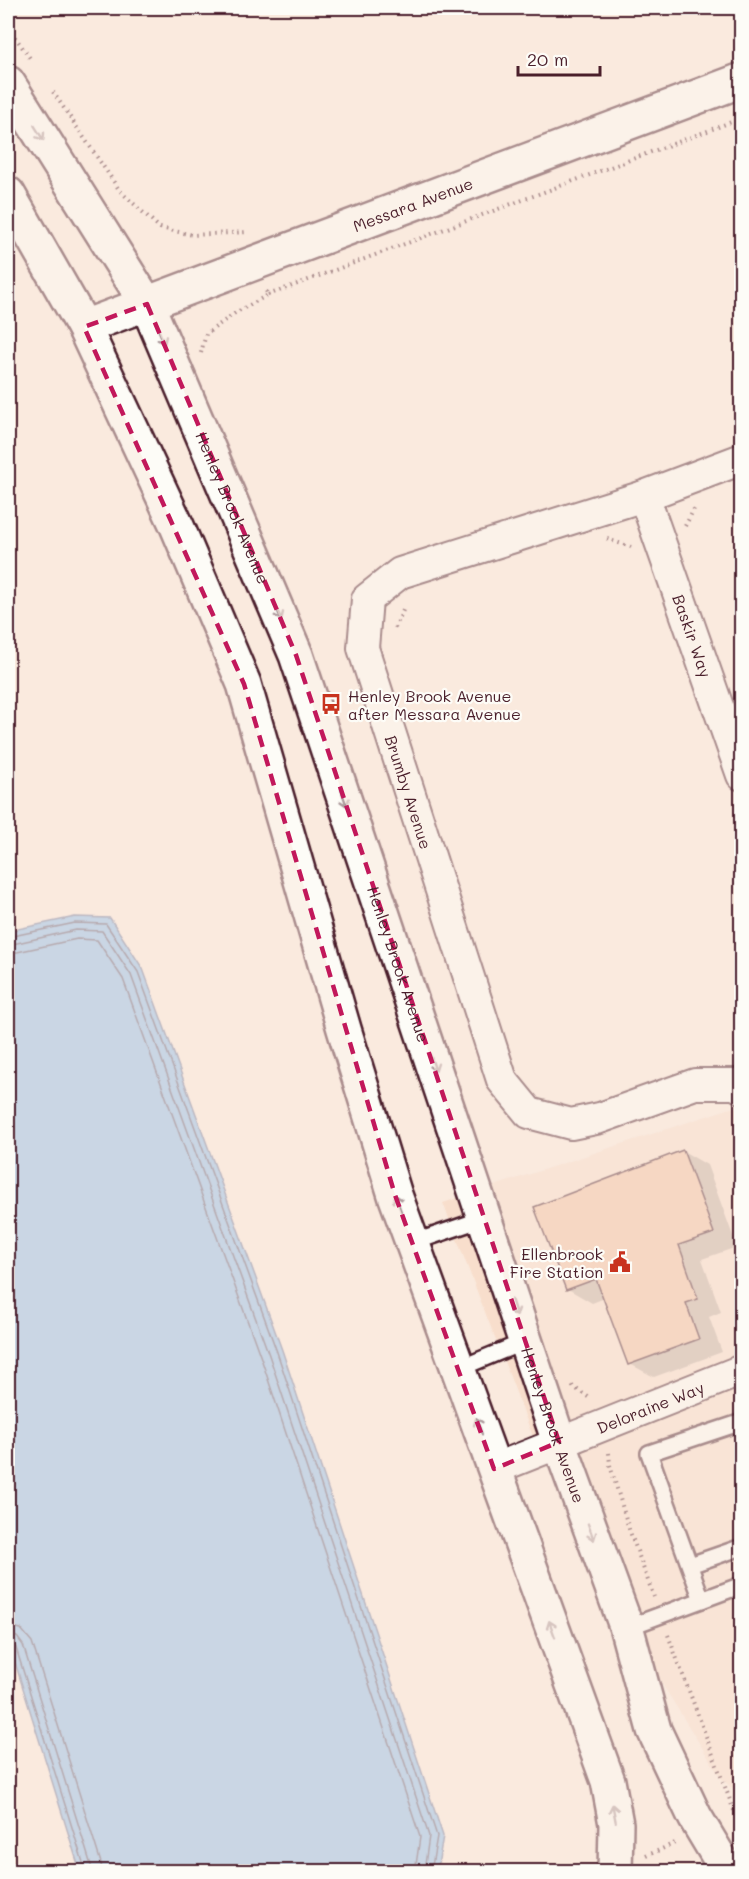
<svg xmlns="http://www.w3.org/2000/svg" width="749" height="1879" font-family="Mali,sans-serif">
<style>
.built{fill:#f8decc}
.water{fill:#90beea;stroke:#747e9e;stroke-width:1.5}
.shadow{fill:#0003}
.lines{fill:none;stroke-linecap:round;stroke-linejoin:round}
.shore{stroke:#665f77;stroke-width:1.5}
.building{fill:#f2c1a2;stroke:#4a1f2b;stroke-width:1.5}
.service-casing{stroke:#4a1f2b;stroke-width:20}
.minor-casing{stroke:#4a1f2b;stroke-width:34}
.tertiary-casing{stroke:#4a1f2b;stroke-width:38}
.secondary-casing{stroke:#4a1f2b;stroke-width:38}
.path{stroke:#4a1f2b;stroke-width:4;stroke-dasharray:1.5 4.5;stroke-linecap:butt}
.service{stroke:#fdfcf7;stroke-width:15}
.minor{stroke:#fdfcf7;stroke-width:30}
.tertiary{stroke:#fdfcf7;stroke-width:33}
.secondary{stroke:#fdfcf7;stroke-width:33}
.oneway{stroke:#ac999b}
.marked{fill:none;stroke:#c2185b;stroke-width:4.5;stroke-dasharray:12 8;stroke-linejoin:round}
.labels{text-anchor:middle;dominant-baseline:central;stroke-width:4.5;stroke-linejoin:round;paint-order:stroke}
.street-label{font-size:16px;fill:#4a1f2b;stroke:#fdfcf7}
.poi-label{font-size:16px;fill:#4a1f2b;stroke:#fdfcf7;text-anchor:start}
</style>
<rect width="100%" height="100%" fill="#faeade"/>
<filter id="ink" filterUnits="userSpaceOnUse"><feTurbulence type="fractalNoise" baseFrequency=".0167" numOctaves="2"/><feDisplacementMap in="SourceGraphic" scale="12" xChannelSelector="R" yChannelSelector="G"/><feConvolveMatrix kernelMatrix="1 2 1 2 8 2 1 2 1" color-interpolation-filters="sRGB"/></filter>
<g filter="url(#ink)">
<!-- built -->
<path class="built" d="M734 1107 741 1110V1796L721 1778 626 1626 532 1434 443 1203Z"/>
<!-- water -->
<path class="water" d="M75 917 110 918 143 969 282 1350 443 1836 437 1871H80L8 1640V931Z"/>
<!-- shadow -->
<path class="shadow" d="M683 1151 707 1165 737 1247 702 1259 721 1312 709 1317 722 1352 654 1377 630 1364 605 1298 592 1303 568 1289Z"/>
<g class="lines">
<!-- shore -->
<path class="shore" d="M8 937 75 923 106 924 138 972 277 1352 437 1836 431 1872
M8 945 76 930 102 931 131 975 269 1355 429 1836 424 1872
M8 954 77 939 97 940 123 979 261 1358 420 1837 415 1872
M8 1626 21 1629 32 1642 101 1863 102 1872
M8 1635 17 1637 23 1645 93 1872
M8 1643H13L16 1648 86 1872"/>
</g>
<!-- building -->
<path class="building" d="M683 1150 714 1233 679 1245 698 1299 686 1303 699 1339 628 1365 596 1279 566 1290 534 1207Z"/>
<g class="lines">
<defs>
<path id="service" d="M412 1243 485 1218
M458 1369 526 1341
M690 1565 742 1547
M702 1600 649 1453 742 1422
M626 1628 742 1585"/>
<g id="minor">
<path id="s1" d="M742 459 644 496 400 573 367 599 363 648 502 1080 529 1113 571 1124 600 1118 695 1084H735L742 1088"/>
<path id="s2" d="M644 496 742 775"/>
<path id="s3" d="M494 1469 742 1370"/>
</g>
<g id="tertiary">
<path id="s4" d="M84 327 742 80"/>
</g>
<g id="secondary">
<path id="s5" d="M8 83 147 304 296 655 559 1442 626 1626 654 1730 695 1817 728 1872"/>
<path d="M8 194 84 327 177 526 244 684 344 1029 395 1195 608 1781 616 1824 615 1872"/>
</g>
</defs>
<!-- service casing -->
<use href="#service" class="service-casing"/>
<!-- minor casing -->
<use href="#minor" class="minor-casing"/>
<!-- tertiary casing -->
<use href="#tertiary" class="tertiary-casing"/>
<!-- secondary casing -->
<use href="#secondary" class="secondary-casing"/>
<!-- path -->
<path class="path" d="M8 27 32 61
M53 92 120 191 160 228 193 235 247 232
M268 295 742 118
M201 353 206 334 235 313 268 295 266 291
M685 526 694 509
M607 539 631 547
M395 628 404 608
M572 1386 591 1399
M609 1453 610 1465 629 1529 654 1597
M668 1635 736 1816 742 1820
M646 1856 675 1843"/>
<!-- service -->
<use href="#service" class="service"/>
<!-- minor -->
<use href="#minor" class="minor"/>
<!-- tertiary -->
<use href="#tertiary" class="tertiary"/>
<!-- secondary -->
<use href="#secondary" class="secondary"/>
</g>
<!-- one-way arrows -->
<defs><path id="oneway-shaft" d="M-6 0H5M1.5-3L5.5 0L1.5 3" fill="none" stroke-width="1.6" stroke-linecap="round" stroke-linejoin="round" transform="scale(1.5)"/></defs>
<g class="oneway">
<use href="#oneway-shaft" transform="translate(39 133) rotate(58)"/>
<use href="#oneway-shaft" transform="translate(161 336) rotate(67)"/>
<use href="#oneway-shaft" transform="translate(278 612) rotate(67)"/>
<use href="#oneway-shaft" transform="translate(344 798) rotate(71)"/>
<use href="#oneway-shaft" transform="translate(433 1063) rotate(71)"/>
<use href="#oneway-shaft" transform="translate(398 1203) rotate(-110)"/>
<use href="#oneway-shaft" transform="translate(514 1308) rotate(72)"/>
<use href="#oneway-shaft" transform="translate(479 1426) rotate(-110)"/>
<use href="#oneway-shaft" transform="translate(591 1532) rotate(70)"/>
<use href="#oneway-shaft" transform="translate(552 1629) rotate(-110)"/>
<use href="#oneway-shaft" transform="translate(614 1813) rotate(-101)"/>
</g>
</g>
<!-- marked area -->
<path d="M0 0H749V1879H0ZM147 304 296 655 559 1442 494 1469 395 1195 244 684 84 327Z" fill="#faeade" fill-opacity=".55" fill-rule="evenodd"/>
<path class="marked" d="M147 304 296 655 559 1442 494 1469 395 1195 244 684 84 327Z"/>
<!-- icons -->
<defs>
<symbol id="bus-bare" viewBox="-9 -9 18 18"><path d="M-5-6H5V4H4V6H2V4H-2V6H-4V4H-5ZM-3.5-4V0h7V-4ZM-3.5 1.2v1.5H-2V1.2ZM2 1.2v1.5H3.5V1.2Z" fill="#c8321e" stroke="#fdfcf7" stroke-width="2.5" paint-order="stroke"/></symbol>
<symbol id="civic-bare" viewBox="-9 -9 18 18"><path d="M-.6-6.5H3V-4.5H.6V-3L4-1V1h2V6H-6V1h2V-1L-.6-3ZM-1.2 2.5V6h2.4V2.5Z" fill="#c8321e" stroke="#fdfcf7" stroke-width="2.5" paint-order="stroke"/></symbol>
</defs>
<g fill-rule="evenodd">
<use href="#bus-bare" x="316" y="689" width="30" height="30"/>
<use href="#civic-bare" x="605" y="1247" width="30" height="30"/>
</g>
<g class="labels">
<!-- street labels -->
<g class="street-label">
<text stroke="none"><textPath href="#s4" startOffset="351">Messara Avenue</textPath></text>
<text stroke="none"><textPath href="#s5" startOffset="482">Henley Brook Avenue</textPath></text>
<text stroke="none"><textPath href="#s2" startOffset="148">Baskir Way</textPath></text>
<text stroke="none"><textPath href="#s1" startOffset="603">Brumby Avenue</textPath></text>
<text stroke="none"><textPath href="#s5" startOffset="968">Henley Brook Avenue</textPath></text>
<text stroke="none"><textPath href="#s3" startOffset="168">Deloraine Way</textPath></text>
<text stroke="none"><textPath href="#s5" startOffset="1454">Henley Brook Avenue</textPath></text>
</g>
<!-- poi labels -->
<g class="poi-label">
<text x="348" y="695">Henley Brook Avenue<tspan x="348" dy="18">after Messara Avenue</tspan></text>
<text x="603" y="1253" text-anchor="end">Ellenbrook<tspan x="603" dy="18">Fire Station</tspan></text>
</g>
</g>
<!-- margin -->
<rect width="749" height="1879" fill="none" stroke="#fdfcf7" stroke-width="30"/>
<rect x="15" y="15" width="719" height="1849" fill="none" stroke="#4a1f2b" stroke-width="2" filter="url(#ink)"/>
<!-- scale -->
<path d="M518 66v9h82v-9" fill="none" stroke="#4a1f2b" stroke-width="3"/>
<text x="527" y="66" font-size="18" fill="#4a1f2b" stroke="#fdfcf7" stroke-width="4.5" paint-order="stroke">20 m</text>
</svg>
